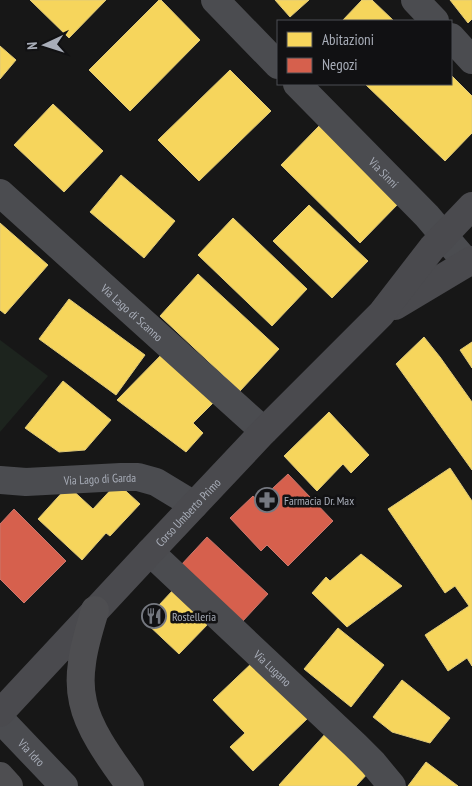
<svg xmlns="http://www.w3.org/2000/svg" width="472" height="786" font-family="'PT Sans Narrow',sans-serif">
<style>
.green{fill:#1d241e}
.homes{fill:#f6d55c;stroke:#dfc978}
.shops{fill:#d6604d;stroke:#c8776d}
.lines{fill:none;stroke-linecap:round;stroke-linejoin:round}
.street{stroke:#4b4c50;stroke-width:28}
.secondary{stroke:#4a4a4e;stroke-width:28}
.highway{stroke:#4e4e51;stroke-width:28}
.labels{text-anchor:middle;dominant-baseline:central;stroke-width:5;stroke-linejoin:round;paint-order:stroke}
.street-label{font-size:12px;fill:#a8adb8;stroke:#111113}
.poi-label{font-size:12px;fill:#a8adb8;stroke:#111113;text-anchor:start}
</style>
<rect width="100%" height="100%" fill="#171717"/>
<!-- green -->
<path class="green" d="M0 340 48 376 0 432Z"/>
<!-- homes -->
<path class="homes" d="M30 0H106L69 38Z
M159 0H161L200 40 130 111 89 70Z
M275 0H309L290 17Z
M362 0H372L394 21H342Z
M450 0H472V19L468 23Z
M0 46 16 60 0 79Z
M230 70 271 111 199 181 158 140Z
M451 75 472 96V133L445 161 365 84H451Z
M53 104 103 151 64 192 14 145Z
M320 125 399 203 360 243 281 165Z
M121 175 175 221 144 258 90 212Z
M309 205 368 261 332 298 273 241Z
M233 218 307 289 272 326 198 255Z
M0 223 48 265 5 314 0 310Z
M198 274 279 349 240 391 160 316Z
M69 299 145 355 116 395 39 339Z
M424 337 440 357 472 402V470L396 364Z
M472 342V368L460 350Z
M166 350 217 399 193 423 203 433 186 452 117 400Z
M63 381 111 420 85 450 59 452 25 428Z
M329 412 369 455 351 473 343 464 317 491 284 456Z
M450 468 472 501V666L467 658 448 671 425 635 469 606 455 586 445 593 388 509Z
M117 483 140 504 110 536 106 533 82 560 38 519 68 486 93 509Z
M361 554 402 586 347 627 312 593 326 577 330 581Z
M174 589 209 623 179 654 144 621Z
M338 628 384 665 351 707 304 669Z
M254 661 308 718 253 771 230 747 245 733 213 700Z
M402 680 450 718 430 743 392 732 373 717Z
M327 732 370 771 356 786H280L279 785Z
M426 762 458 786H408Z"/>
<!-- shops -->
<path class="shops" d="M288 474 333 521 288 566 267 545 261 551 230 518 253 496 258 502Z
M14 509 66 561 24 603 0 579V524Z
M207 537 268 594 242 622 181 565Z"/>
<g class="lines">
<!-- street -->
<g class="street">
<path d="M215 0 278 65"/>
<path d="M415 0 435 21"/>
<path d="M451 37 472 60"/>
<path id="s1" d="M297 84 427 216 467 263"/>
<path id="s2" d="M0 193 264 431"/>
<path id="s3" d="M0 480 26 482 121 477H138L156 482 194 505"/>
<path id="s4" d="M150 552 355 745 373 763 392 786"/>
<path id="s5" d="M0 719 64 786"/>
</g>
<!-- secondary -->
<g class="secondary">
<path d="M395 306 472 260"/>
<path id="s6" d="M0 713 150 552 264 431 381 314 432 248 472 206"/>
</g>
<!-- highway -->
<path class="highway" d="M95 610C90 628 84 645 82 663 80 676 80 689 83 702 89 731 113 762 130 786
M0 776 9 786"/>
</g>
<!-- icons -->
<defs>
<symbol id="pharmacy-ring" viewBox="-11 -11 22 22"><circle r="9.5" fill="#111113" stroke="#757880" stroke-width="1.5"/><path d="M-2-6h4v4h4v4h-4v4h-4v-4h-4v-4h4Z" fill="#757880"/></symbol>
<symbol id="restaurant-ring" viewBox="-11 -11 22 22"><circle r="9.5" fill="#111113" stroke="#757880" stroke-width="1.5"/><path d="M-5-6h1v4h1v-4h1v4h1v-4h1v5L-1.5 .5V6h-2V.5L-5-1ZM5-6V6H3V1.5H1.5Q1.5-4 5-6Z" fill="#757880"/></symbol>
</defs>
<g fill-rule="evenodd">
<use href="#pharmacy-ring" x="253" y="486" width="28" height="28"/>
<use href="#restaurant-ring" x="140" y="602" width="28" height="28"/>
</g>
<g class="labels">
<!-- street labels -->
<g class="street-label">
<text stroke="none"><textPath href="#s1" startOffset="124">Via Sinni</textPath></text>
<text stroke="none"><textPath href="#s2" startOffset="178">Via Lago di Scanno</textPath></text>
<text stroke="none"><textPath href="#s3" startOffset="100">Via Lago di Garda</textPath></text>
<text stroke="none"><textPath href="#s6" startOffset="275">Corso Umberto Primo</textPath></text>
<text stroke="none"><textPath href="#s4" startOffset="169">Via Lugano</textPath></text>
<text stroke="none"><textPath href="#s5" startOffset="46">Via Idro</textPath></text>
</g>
<!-- poi labels -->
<g class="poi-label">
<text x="284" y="500">Farmacia Dr. Max</text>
<text x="172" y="616">Rostelleria</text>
</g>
</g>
<!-- legend -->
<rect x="277" y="20" width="175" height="65" fill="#111113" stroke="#4d4f55"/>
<rect x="287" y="32" width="25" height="15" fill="#f6d55c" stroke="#4d4f55"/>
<text x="322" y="45" font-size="15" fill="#a8adb8">Abitazioni</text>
<rect x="287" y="58" width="25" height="15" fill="#d6604d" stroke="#4d4f55"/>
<text x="322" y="70" font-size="15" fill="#a8adb8">Negozi</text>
<!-- north arrow -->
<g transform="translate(45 45) rotate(266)" stroke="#111113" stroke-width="4" paint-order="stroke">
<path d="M0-4L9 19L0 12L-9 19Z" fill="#a8adb8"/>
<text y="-8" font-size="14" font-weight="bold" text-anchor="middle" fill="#a8adb8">N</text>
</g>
</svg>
